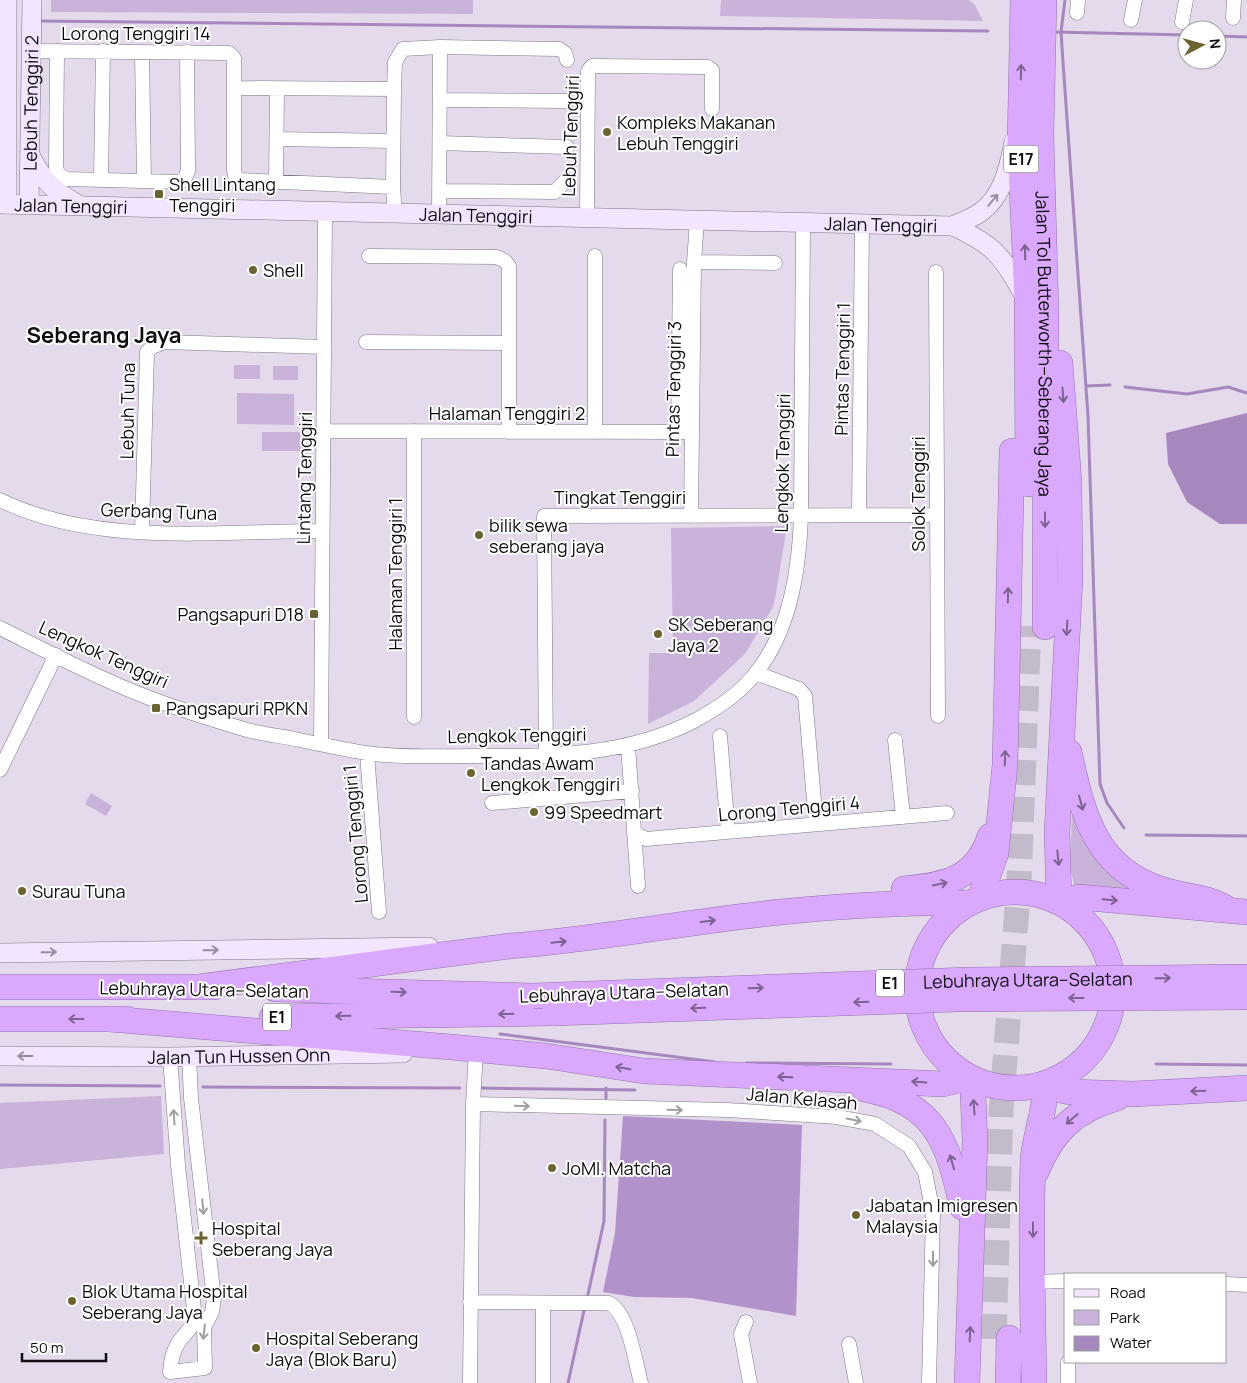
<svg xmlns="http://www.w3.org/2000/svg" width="1247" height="1383" font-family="Manrope,sans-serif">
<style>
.green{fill:#c9b3da}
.forest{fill:#b292ca}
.water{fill:#a687be}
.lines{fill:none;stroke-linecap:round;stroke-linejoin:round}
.stream{stroke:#a687be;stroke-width:3}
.highway-tunnel{stroke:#c4bbca;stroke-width:25;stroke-dasharray:25 12;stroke-linecap:butt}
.street-casing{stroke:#7e7685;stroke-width:15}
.secondary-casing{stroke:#7e7685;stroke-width:20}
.highway-casing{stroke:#9372aa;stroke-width:26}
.street{stroke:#fff;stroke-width:14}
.secondary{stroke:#f4e5fe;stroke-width:19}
.highway{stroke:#daa9fd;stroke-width:25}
.highway-bridge-casing{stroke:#9372aa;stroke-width:26;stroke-linecap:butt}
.highway-bridge{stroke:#daa9fd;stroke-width:25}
.oneway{stroke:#7f6293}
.oneway2{stroke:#988e9f}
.oneway3{stroke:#9f9ea0}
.poi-dot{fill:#6b6330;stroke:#fff;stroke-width:2}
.labels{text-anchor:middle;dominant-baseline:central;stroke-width:4;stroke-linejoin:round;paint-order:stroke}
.shield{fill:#fff;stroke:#575558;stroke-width:1}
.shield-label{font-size:16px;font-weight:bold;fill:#0f0c11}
.street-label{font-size:18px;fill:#0f0c11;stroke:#fff}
.poi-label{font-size:18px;fill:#0f0c11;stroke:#fff;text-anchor:start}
.district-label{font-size:22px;font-weight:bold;fill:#0f0c11;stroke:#fff}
</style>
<rect width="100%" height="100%" fill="#e4daeb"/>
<!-- green -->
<path class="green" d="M51 0H473V14L51 12Z
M721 0H969L975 5 983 21 720 16Z
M234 365H260V379H234Z
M273 366H298V380H273Z
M237 393 294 394V425L237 424Z
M262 432H303V451H262Z
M787 526 774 605 745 654 694 701 648 724 649 653H673L671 528Z
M1073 785 1144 889 1076 892 1070 867Z
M91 793 112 806 106 816 85 804Z
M161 1096 164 1154 0 1169V1103Z"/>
<!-- forest -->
<path class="forest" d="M623 1116 802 1125 796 1316 692 1298 634 1297 603 1292 615 1233Z"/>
<!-- water -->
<path class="water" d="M1247 413V524H1220L1187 502 1168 464 1166 433Z"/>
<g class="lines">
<!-- stream -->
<path class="stream" d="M1065 0 1061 32 1063 62 1088 416 1100 784 1107 803 1124 828
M39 21 988 31
M1053 32 1187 35
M1217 36 1247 37
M1086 386 1110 385
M1125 387 1187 394 1228 387 1247 393
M1146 835 1247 836
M500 1034 715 1062
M747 1063 891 1064
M1156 1064 1247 1065
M0 1085 160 1086
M203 1087 460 1088
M478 1088 635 1090
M606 1098V1088
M587 1299 604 1221 605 1120
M568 1383 585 1306"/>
<!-- highway-tunnel -->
<path class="highway-tunnel" d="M994 1339 1001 1110 1019 883 1029 626"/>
<defs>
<path id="street" d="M1077 13 1078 0
M1233 18 1234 0
M1131 20 1135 0
M1182 22 1186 0
M31 51 229 53 234 58V169L235 176 240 180 393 187
M57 51 56 167 58 174 66 179 180 182 185 178 188 171 187 52
M142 52 144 181
M235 88 394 89
M440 100 567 101
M277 139 393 141
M440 143 567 147
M101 180 103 51
M276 182 277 89
M439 191 555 192 564 182
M395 214 393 187 394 89 395 62 403 49 440 47 559 49 565 53 567 60
M439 215 440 47
M587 218 588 71 592 66 708 67 712 70V109
M369 256 497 257 505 261 509 266V432
M595 256V432
M694 262 775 263
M936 272 938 716
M366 342 509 343
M323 431 691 432
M678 432 680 269
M0 500C96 547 218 531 322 531
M859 515 862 224
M691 516 694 262 697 221
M142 531 147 352 152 347 164 342 324 347
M0 628C42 649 84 671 127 689 162 704 210 719 247 730 262 734 279 736 295 739 318 744 342 749 366 753 403 758 441 756 478 756 554 756 627 756 696 720 714 710 733 698 747 683 789 640 799 573 801 516L803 223
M756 673 799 689 805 696 816 824
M414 717V431
M720 736 728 832
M895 740 903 817
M321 744 325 213
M628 746 638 886
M367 753 379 912
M546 757 544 516 937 515
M0 770 56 655
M492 803 632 791
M634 833 646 839 947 813
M170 1057 178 1165 195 1318C193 1329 182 1335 177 1345 172 1353 171 1362 170 1372L205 1368 204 1327 212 1312 214 1299 191 1098 189 1056
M473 1104 727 1110 837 1117 875 1124 909 1146 925 1172 933 1213 929 1383
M1032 1282 1066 1281
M1226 1284 1247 1285
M470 1302 609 1303C629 1314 635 1361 641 1383
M746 1322 741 1334 750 1383
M849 1344 856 1383
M1068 1362V1383
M470 1383 473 1104 476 1050
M543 1383V1303"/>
<g id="secondary">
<path d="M7 0V204"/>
<path d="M30 155C43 181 53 191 79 205"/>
<path id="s1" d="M0 204 953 226C998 247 1001 256 1026 298"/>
<path id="s2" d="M29 205 32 0"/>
<path d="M953 226C962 221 973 218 981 212 1003 196 1009 167 1014 142"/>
<path d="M0 953 429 947"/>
<path id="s3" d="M0 1056 170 1057 403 1053"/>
</g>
<g id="highway">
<path d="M1023 0 1020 144 1027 299 1028 484"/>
<path id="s4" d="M1044 0 1041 135 1046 313 1045 627"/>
<path d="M1069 752C1083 813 1094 869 1163 890 1187 897 1208 896 1229 910"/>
<path d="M904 889C944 885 976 880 990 836"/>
<circle cx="1015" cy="990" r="98"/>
<path d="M980 898 996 853 1005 765 1012 451"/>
<path d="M1059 902 1057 833 1070 579 1069 482 1060 363"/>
<path d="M1063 904 1078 897 1247 912"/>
<path d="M0 987H215"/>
<path d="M199 987 510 946C601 939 690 921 781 912 843 906 908 902 970 903"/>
<path d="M275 989 533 996"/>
<path d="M272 1017 554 1013"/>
<path d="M0 1019H127"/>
<path d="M110 1019 451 1047 546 1056 644 1071 943 1084 959 1080 965 1075"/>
<path d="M1051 1082 1061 1090 1070 1092 1133 1094 1247 1088"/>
<path d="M864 1089C936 1103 948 1142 962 1207"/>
<path d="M1036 1172C1053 1131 1075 1110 1117 1098"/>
<path d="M967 1383 975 1140 973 1094 975 1080"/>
<path d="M1008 1383 1009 1338"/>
<path d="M1034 1383C1033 1309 1030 1234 1033 1160 1035 1134 1046 1110 1045 1085"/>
</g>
</defs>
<!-- street casing -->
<use href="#street" class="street-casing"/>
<!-- secondary casing -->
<use href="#secondary" class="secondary-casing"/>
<!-- highway casing -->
<use href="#highway" class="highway-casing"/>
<!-- street -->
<use href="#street" class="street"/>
<!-- secondary -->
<use href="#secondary" class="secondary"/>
<!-- highway -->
<use href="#highway" class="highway"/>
<defs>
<g id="highway-bridge">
<path id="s5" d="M533 996 969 980 1247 977"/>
<path d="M554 1013 957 999 1247 997"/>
</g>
</defs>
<!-- highway-bridge casing -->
<use href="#highway-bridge" class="highway-bridge-casing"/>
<!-- highway-bridge -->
<use href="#highway-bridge" class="highway-bridge"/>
</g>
<!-- one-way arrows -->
<defs><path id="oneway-shaft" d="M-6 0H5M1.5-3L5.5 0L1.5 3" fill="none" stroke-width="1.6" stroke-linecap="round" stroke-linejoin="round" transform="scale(1.25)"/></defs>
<g class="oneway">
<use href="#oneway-shaft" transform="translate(1021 72) rotate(-89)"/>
<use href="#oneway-shaft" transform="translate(1025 252) rotate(-92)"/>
<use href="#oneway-shaft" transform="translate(1063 395) rotate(86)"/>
<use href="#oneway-shaft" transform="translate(1045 520) rotate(90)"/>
<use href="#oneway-shaft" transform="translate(1008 595) rotate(-89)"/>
<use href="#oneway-shaft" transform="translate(1067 628) rotate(93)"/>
<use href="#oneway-shaft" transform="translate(1005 758) rotate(-88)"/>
<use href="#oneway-shaft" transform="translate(1081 803) rotate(75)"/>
<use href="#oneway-shaft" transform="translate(1058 858) rotate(85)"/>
<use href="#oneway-shaft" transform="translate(940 884) rotate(-12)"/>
<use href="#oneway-shaft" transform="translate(1110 900) rotate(5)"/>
<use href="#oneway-shaft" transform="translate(708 921) rotate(-7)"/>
<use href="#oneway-shaft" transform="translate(559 942) rotate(-6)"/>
<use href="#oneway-shaft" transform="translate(1163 978) rotate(-1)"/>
<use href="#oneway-shaft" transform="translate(756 988) rotate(-2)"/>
<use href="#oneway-shaft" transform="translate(399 992) rotate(2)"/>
<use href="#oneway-shaft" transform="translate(1076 998) rotate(180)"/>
<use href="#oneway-shaft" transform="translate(861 1002) rotate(178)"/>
<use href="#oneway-shaft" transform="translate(698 1008) rotate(178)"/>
<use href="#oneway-shaft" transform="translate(506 1014) rotate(179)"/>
<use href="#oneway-shaft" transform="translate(343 1016) rotate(179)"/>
<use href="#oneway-shaft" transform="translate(76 1019) rotate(-180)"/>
<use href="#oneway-shaft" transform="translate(623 1068) rotate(-171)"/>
<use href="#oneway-shaft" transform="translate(785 1077) rotate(-178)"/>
<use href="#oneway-shaft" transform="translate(919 1082) rotate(-176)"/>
<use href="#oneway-shaft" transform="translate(1198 1091) rotate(178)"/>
<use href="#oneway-shaft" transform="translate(974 1107) rotate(-94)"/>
<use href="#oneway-shaft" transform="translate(1072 1119) rotate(139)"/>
<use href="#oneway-shaft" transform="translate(952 1162) rotate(-106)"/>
<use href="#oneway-shaft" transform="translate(1033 1230) rotate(90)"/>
<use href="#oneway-shaft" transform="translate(970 1334) rotate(-88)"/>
</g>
<g class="oneway2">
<use href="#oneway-shaft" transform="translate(993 200) rotate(-51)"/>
<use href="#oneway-shaft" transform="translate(211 950) rotate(-1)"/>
<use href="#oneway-shaft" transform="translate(49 952) rotate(-1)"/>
<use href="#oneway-shaft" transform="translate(25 1056) rotate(-180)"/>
</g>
<g class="oneway3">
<use href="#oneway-shaft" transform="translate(522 1106) rotate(2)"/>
<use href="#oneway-shaft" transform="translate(675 1110) rotate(1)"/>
<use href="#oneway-shaft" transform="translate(174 1117) rotate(-94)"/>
<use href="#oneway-shaft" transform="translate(854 1120) rotate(11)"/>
<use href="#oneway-shaft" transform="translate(203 1207) rotate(84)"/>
<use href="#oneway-shaft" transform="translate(933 1259) rotate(90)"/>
<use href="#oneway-shaft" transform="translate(204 1332) rotate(97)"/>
</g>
<!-- markers -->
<g class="poi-dot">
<circle cx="607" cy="132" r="5"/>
<rect x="154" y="189" width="10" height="10" rx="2.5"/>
<circle cx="253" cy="270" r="5"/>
<circle cx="479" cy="535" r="5"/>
<rect x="309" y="609" width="10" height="10" rx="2.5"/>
<circle cx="658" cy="634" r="5"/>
<rect x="151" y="703" width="10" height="10" rx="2.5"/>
<circle cx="471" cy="773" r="5"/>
<circle cx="534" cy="812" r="5"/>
<circle cx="22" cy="891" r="5"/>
<circle cx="552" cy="1168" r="5"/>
<circle cx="856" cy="1215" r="5"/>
<path d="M198.5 1230.5h5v5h5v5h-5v5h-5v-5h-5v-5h5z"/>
<circle cx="72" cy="1301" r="5"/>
<circle cx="256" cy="1348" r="5"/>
</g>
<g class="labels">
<!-- shield labels -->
<g class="shield">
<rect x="1003.5" y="145.5" width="35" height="27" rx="4"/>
<rect x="876" y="969.5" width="28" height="27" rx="4"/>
<rect x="263" y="1003.5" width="28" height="27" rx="4"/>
</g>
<g class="shield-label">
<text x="1021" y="159">E17</text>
<text x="890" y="983">E1</text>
<text x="277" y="1017">E1</text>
</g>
<!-- street labels -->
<g class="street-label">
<text x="136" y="33">Lorong Tenggiri 14</text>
<text stroke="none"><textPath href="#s2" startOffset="102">Lebuh Tenggiri 2</textPath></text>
<text transform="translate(570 136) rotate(-88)">Lebuh Tenggiri</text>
<text stroke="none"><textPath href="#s1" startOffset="71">Jalan Tenggiri</textPath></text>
<text stroke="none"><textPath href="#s1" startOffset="476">Jalan Tenggiri</textPath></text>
<text stroke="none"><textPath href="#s1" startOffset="881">Jalan Tenggiri</textPath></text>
<text stroke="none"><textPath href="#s4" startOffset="344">Jalan Tol Butterworth–Seberang Jaya</textPath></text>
<text transform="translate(842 369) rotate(-89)">Pintas Tenggiri 1</text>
<text transform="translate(673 389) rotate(-89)">Pintas Tenggiri 3</text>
<text transform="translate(127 411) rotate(-89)">Lebuh Tuna</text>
<text x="507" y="413">Halaman Tenggiri 2</text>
<text transform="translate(782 463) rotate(-89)">Lengkok Tenggiri</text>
<text transform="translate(304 478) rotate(-89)">Lintang Tenggiri</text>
<text transform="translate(918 494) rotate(-90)">Solok Tenggiri</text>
<text x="620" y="497">Tingkat Tenggiri</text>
<text transform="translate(159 511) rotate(2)">Gerbang Tuna</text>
<text transform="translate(395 574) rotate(-90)">Halaman Tenggiri 1</text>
<text transform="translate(104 654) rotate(24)">Lengkok Tenggiri</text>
<text transform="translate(517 735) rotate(-1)">Lengkok Tenggiri</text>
<text transform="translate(789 808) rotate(-5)">Lorong Tenggiri 4</text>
<text transform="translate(355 834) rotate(-95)">Lorong Tenggiri 1</text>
<text stroke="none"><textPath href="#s5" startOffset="495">Lebuhraya Utara–Selatan</textPath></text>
<text transform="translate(204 989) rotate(1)">Lebuhraya Utara–Selatan</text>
<text transform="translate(624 992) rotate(-2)">Lebuhraya Utara–Selatan</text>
<text stroke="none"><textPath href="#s3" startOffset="239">Jalan Tun Hussen Onn</textPath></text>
<text transform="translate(802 1098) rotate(5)">Jalan Kelasah</text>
</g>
<!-- poi labels -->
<g class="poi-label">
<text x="617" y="122">Kompleks Makanan<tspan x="617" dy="21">Lebuh Tenggiri</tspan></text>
<text x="169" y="184">Shell Lintang<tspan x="169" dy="21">Tenggiri</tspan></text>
<text x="263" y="270">Shell</text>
<text x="489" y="525">bilik sewa<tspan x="489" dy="21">seberang jaya</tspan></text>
<text x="304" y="614" text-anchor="end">Pangsapuri D18</text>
<text x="668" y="624">SK Seberang<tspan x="668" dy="21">Jaya 2</tspan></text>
<text x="166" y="708">Pangsapuri RPKN</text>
<text x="481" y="763">Tandas Awam<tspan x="481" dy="21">Lengkok Tenggiri</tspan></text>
<text x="544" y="812">99 Speedmart</text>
<text x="32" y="891">Surau Tuna</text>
<text x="562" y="1168">JoMI. Matcha</text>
<text x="866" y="1205">Jabatan Imigresen<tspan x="866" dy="21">Malaysia</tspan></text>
<text x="212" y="1228">Hospital<tspan x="212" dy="21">Seberang Jaya</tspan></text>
<text x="82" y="1291">Blok Utama Hospital<tspan x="82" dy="21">Seberang Jaya</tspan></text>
<text x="266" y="1338">Hospital Seberang<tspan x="266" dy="21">Jaya (Blok Baru)</tspan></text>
</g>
<!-- district labels -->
<g class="district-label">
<text x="104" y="335">Seberang Jaya</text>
</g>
</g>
<!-- legend -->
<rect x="1064" y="1273" width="162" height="90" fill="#ffffff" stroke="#9f9ea0"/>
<rect x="1074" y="1289" width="25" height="8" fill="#f4e5fe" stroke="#9f9ea0"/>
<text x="1110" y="1298" font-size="15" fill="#0f0c11">Road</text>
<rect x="1074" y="1310" width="25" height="15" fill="#c9b3da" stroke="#9f9ea0"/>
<text x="1110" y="1323" font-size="15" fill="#0f0c11">Park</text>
<rect x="1074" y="1336" width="25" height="15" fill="#a687be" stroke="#9f9ea0"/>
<text x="1110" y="1348" font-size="15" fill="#0f0c11">Water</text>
<!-- north arrow -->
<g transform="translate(1202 45) rotate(84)"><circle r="24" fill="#ffffff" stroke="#9f9ea0"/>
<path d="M0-4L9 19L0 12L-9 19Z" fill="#6b6330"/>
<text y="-8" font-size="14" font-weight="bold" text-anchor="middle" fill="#0f0c11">N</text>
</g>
<!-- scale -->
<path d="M22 1353v8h84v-8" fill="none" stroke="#0f0c11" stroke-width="2.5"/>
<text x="30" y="1353" font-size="15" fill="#0f0c11" stroke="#ffffff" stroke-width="4" paint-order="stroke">50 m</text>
</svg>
